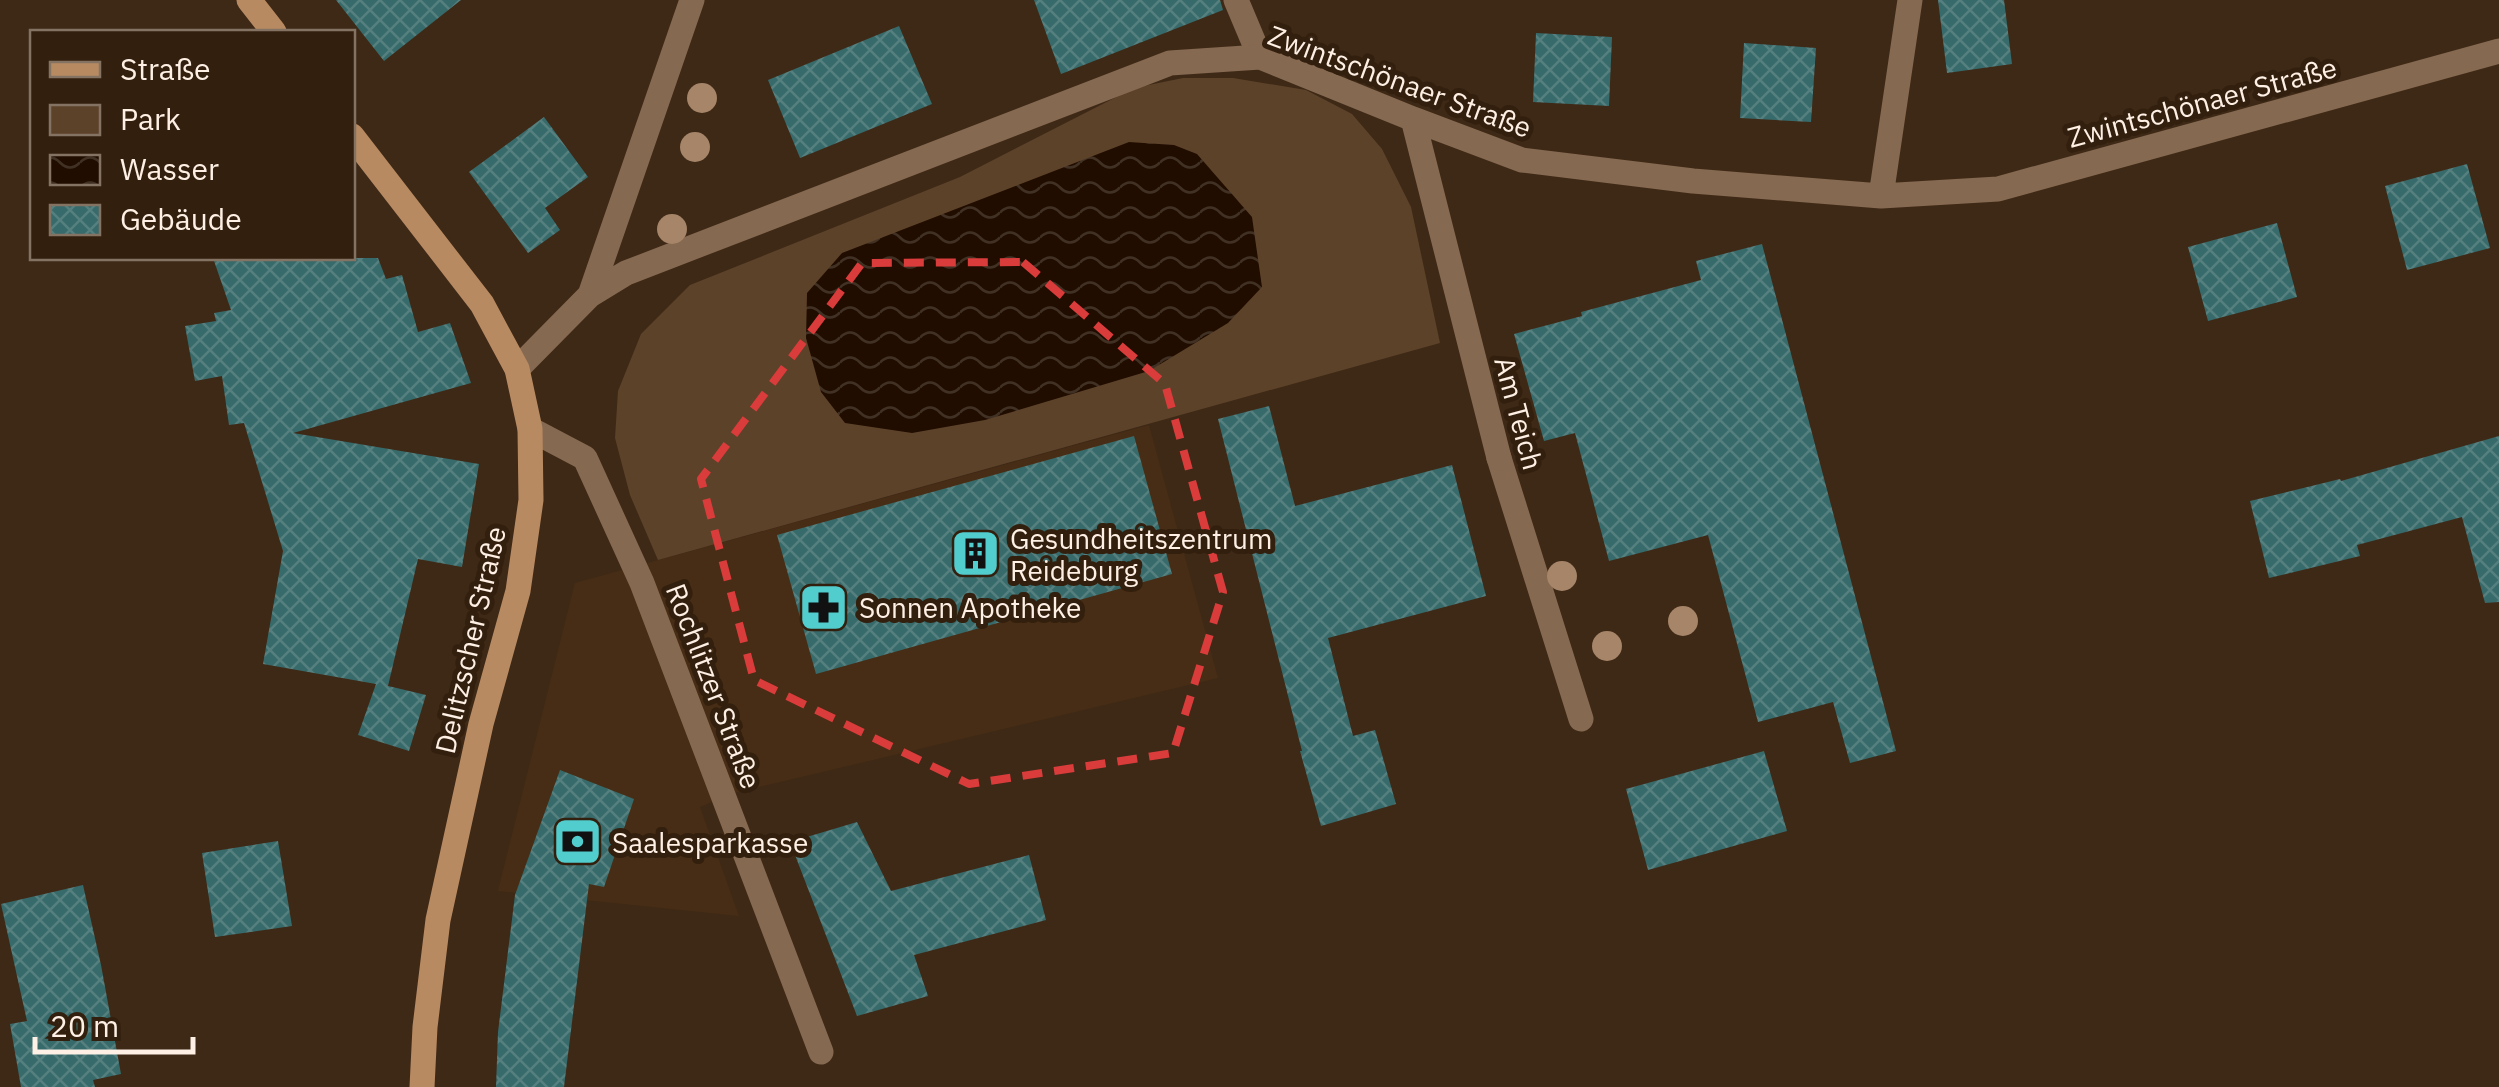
<svg xmlns="http://www.w3.org/2000/svg" width="2499" height="1087" font-family="'IBM Plex Sans',sans-serif">
<style>
.built{fill:#472d15}
.green{fill:#5d422a}
.water{fill:url(#water-waves)}
.building{fill:url(#building-cross-hatch)}
.lines{fill:none;stroke-linecap:round;stroke-linejoin:round}
.lane{stroke:#866951;stroke-width:25}
.street{stroke:#866951;stroke-width:25}
.secondary{stroke:#b88a62;stroke-width:25}
.tree{fill:#a68569}
.marked{fill:none;stroke:#da3c3b;stroke-width:8;stroke-dasharray:20 12;stroke-linejoin:round}
.labels{text-anchor:middle;dominant-baseline:central;stroke-width:10;stroke-linejoin:round;paint-order:stroke}
.street-label{font-size:28px;fill:#fef0e5;stroke:#331f0d}
.poi-label{font-size:28px;fill:#fef0e5;stroke:#331f0d;text-anchor:start}
</style>
<defs>
<pattern id="water-waves" width="16" height="10" patternUnits="userSpaceOnUse" patternTransform="scale(2.5)"><rect width="16" height="10" fill="#200d00"/><path d="M0 5q4-4 8 0t8 0" fill="none" stroke="#413125"/></pattern>
<pattern id="building-cross-hatch" width="8" height="8" patternUnits="userSpaceOnUse" patternTransform="scale(2.5)"><rect width="8" height="8" fill="#376a6a"/><path d="M0 0l8 8M0 8l8-8" fill="none" stroke="#55807f"/></pattern>
</defs>
<rect width="100%" height="100%" fill="#3e2917"/>
<!-- built -->
<path class="built" d="M1149 425 1218 678 734 793 700 807 739 916 498 891 575 583Z"/>
<!-- green -->
<path class="green" d="M1183 78H1233L1306 90 1352 114 1382 149 1411 207 1440 343 658 560 630 495 615 438 618 391 641 334 690 285 960 177 1134 88Z"/>
<!-- water -->
<path class="water" d="M1129 142 1174 145 1197 154 1252 217 1262 287 1228 323 1149 371 985 420 912 433 845 423 821 392 806 338 807 293 842 253Z"/>
<!-- building -->
<path class="building" d="M336 0H461L384 61Z
M1034 0H1220L1223 10 1061 74Z
M1938 0H2004L2012 64 1947 73Z
M899 26 932 104 800 158 768 80Z
M1536 33 1612 37 1609 106 1533 102Z
M1744 43 1816 48 1811 122 1740 118Z
M544 117 588 177 545 208 560 230 528 253 469 172Z
M2467 164 2490 248 2407 270 2385 186Z
M2277 223 2297 297 2208 321 2188 247Z
M1762 244 1896 751 1850 763 1833 702 1758 722 1708 535 1609 561 1575 433 1544 441 1514 334 1582 316 1581 312 1701 280 1696 261Z
M213 258H378L386 279 402 275 418 332 450 323 471 383 293 433 479 464 462 567 418 559 388 686 384 685 426 695 409 751 358 735 376 684 263 664 283 551 244 423 229 425 222 376 195 381 185 326 216 321 214 313 231 310Z
M1269 406 1295 506 1452 465 1486 596 1328 638 1353 736 1375 730 1396 804 1321 826 1300 751H1302L1218 419Z
M1134 436 1172 574 816 674 777 535Z
M2499 436V602L2485 603 2462 517 2357 545 2360 556 2269 578 2250 501 2340 479 2341 481Z
M1764 751 1787 831 1648 870 1626 789Z
M560 770 634 799 604 887 589 884 564 1087H496L498 1032 515 895Z
M857 822 891 891 1029 855 1046 920 914 955 928 996 857 1016 790 842Z
M278 841 292 926 215 937 202 853Z
M83 885 101 965 121 1074 93 1080 95 1087H21L10 1024 27 1021 1 904Z"/>
<g class="lines">
<!-- lane -->
<path class="lane" d="M1236 0 1260 57
M1499 458 1581 719"/>
<!-- street -->
<path class="street" d="M1413 119 1499 458
M1881 196 1910 0
M590 295 692 0
M517 369 590 295 626 273 1170 63 1260 57 1413 119 1522 160 1693 181 1881 196 1998 189 2499 51
M530 429 585 458 642 583 821 1052"/>
<!-- secondary -->
<path class="secondary" d="M249 0 274 32
M352 136 482 304 517 369 530 429 531 500 518 591 481 724 438 920 425 1027 422 1087"/>
</g>
<!-- trees -->
<g class="tree">
<circle cx="702" cy="98" r="15"/>
<circle cx="695" cy="147" r="15"/>
<circle cx="672" cy="229" r="15"/>
<circle cx="1562" cy="576" r="15"/>
<circle cx="1683" cy="621" r="15"/>
<circle cx="1607" cy="646" r="15"/>
</g>
<!-- marked area -->
<path class="marked" d="M1023 262 1165 384 1223 592 1173 753 969 784 754 680 701 479 862 263Z"/>
<!-- icons -->
<defs>
<symbol id="building-square" viewBox="-11 -11 22 22"><rect x="-9" y="-9" width="18" height="18" rx="4" fill="#52cdce" stroke="#331f0d"/><path d="M-4-6H4V6H1V3H-1V6H-4ZM-2.5-4.3h1.7v1.8h-1.7ZM.8-4.3h1.7v1.8H.8ZM-2.5-1h1.7V.8h-1.7ZM.8-1h1.7V.8H.8Z" fill="#111"/></symbol>
<symbol id="pharmacy-square" viewBox="-11 -11 22 22"><rect x="-9" y="-9" width="18" height="18" rx="4" fill="#52cdce" stroke="#331f0d"/><path d="M-2-6h4v4h4v4h-4v4h-4v-4h-4v-4h4Z" fill="#111"/></symbol>
<symbol id="bank-square" viewBox="-11 -11 22 22"><rect x="-9" y="-9" width="18" height="18" rx="4" fill="#52cdce" stroke="#331f0d"/><path d="M-6-4H6V4H-6ZM0-2.3a2.3 2.3 0 1 0 0 4.6a2.3 2.3 0 1 0 0-4.6Z" fill="#111"/></symbol>
</defs>
<g fill-rule="evenodd">
<use href="#building-square" x="948" y="526" width="55" height="55"/>
<use href="#pharmacy-square" x="796" y="580" width="55" height="55"/>
<use href="#bank-square" x="550" y="814" width="55" height="55"/>
</g>
<g class="labels">
<!-- street labels -->
<g class="street-label">
<text transform="translate(1400 81) rotate(20)">Zwintschönaer Straße</text>
<text transform="translate(2202 102) rotate(-15)">Zwintschönaer Straße</text>
<text transform="translate(1519 413) rotate(75)">Am Teich</text>
<text transform="translate(470 640) rotate(-77)">Delitzscher Straße</text>
<text transform="translate(714 686) rotate(69)">Rochlitzer Straße</text>
</g>
<!-- poi labels -->
<g class="poi-label">
<text x="1010" y="538">Gesundheitszentrum<tspan x="1010" dy="32">Reideburg</tspan></text>
<text x="859" y="607">Sonnen Apotheke</text>
<text x="612" y="842">Saalesparkasse</text>
</g>
</g>
<!-- legend -->
<rect x="30" y="30" width="325" height="230" fill="#331f0d" stroke="#847363" stroke-width="2.5"/>
<rect x="50" y="62" width="50" height="15" fill="#b88a62" stroke="#847363" stroke-width="2.5"/>
<text x="120" y="80" font-size="30" fill="#fef0e5">Straße</text>
<rect x="50" y="105" width="50" height="30" fill="#5d422a" stroke="#847363" stroke-width="2.5"/>
<text x="120" y="130" font-size="30" fill="#fef0e5">Park</text>
<rect x="50" y="155" width="50" height="30" fill="url(#water-waves)" stroke="#847363" stroke-width="2.5"/>
<text x="120" y="180" font-size="30" fill="#fef0e5">Wasser</text>
<rect x="50" y="205" width="50" height="30" fill="url(#building-cross-hatch)" stroke="#847363" stroke-width="2.5"/>
<text x="120" y="230" font-size="30" fill="#fef0e5">Gebäude</text>
<!-- scale -->
<path d="M35 1037v15h158v-15" fill="none" stroke="#fef0e5" stroke-width="5"/>
<text x="50" y="1037" font-size="30" fill="#fef0e5" stroke="#331f0d" stroke-width="8" paint-order="stroke">20 m</text>
</svg>
